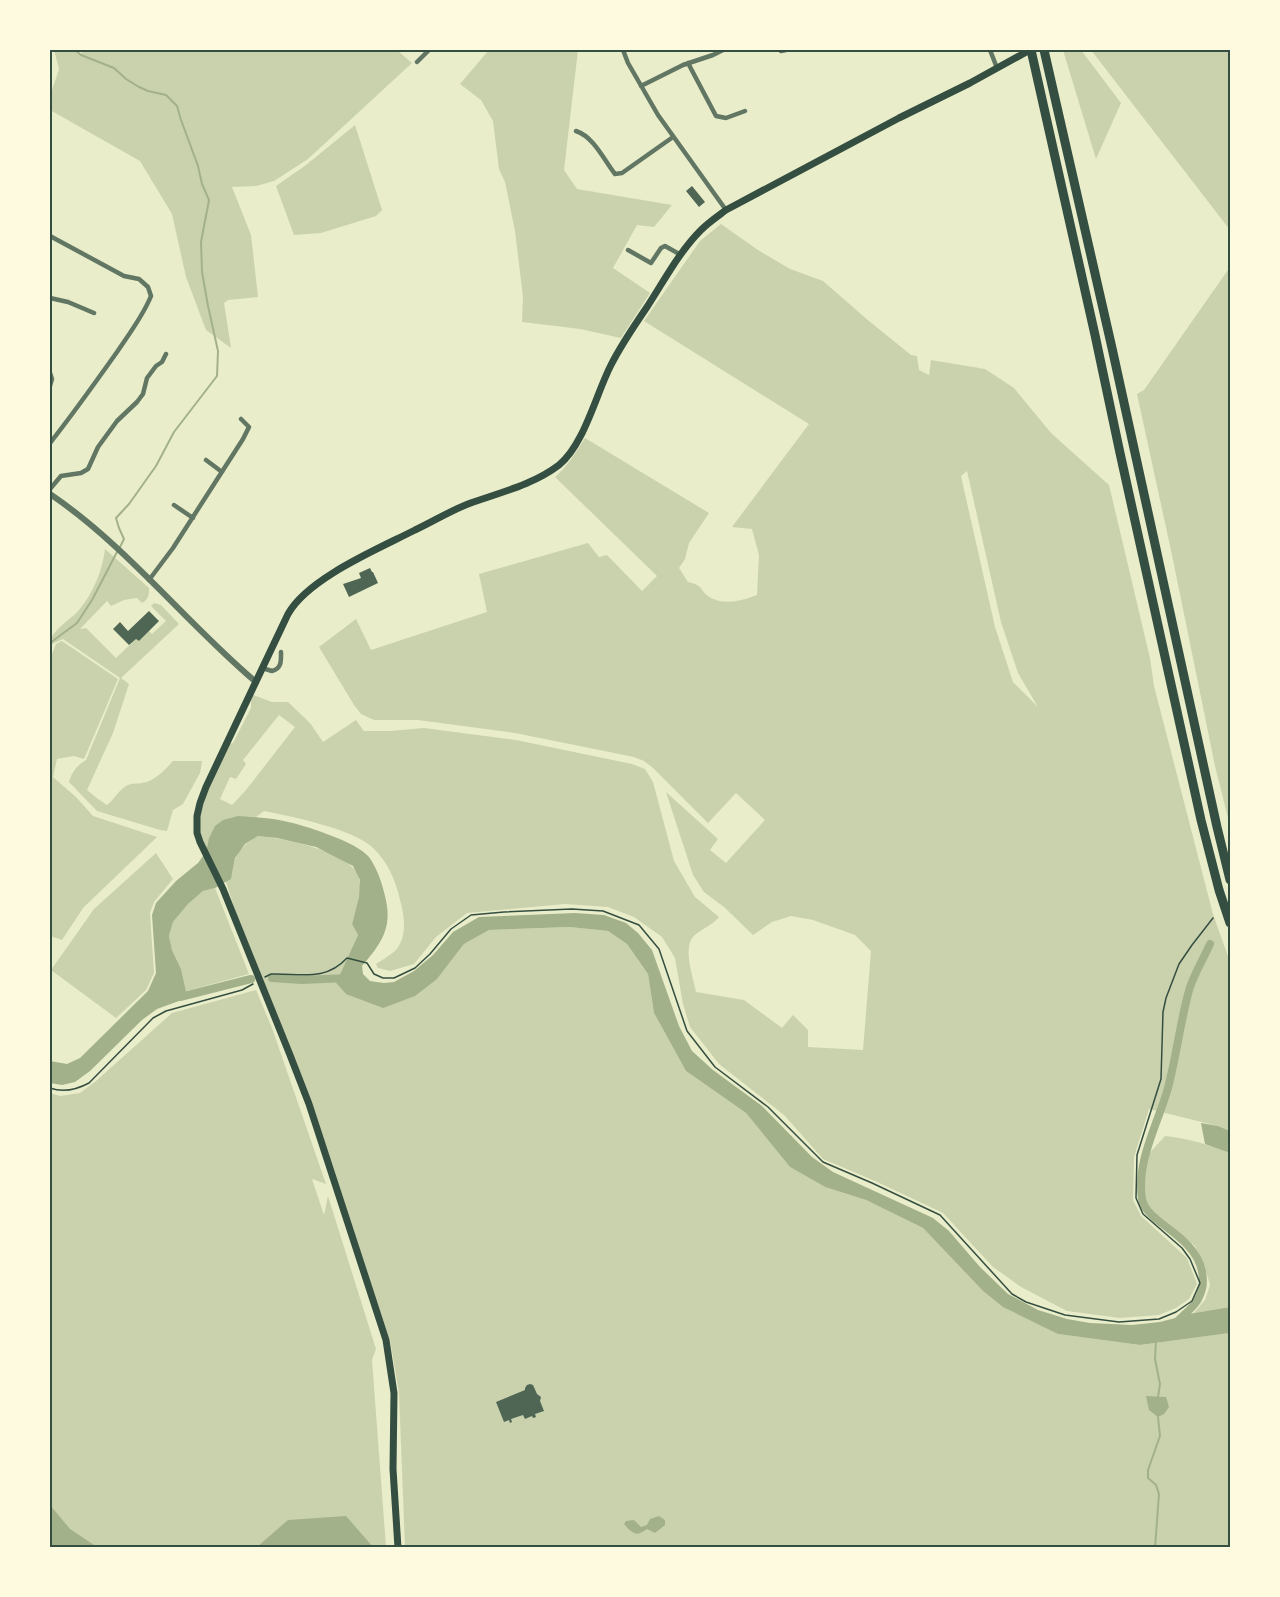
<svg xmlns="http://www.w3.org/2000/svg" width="1280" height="1597" font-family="'Space Grotesk',sans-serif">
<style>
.green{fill:#cad2ad;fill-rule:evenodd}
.water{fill:#a3b18a}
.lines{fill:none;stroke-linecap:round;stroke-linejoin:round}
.stream{stroke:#a3b18a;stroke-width:2}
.canal{stroke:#a3b18a;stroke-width:8}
.building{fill:#4f6655}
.path{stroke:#344e41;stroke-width:1.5}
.minor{stroke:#617663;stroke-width:4.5}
.tertiary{stroke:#617663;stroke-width:6}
.secondary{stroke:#344e41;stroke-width:7}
.motorway{stroke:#344e41;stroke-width:9}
.neatline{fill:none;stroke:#344e41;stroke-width:2}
</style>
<rect width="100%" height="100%" fill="#e9edc9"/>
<!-- green -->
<path class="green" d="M54 50 60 51 75 50 81 54 84 50H397L412 63 308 159 274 181 256 186 232 187 251 235 258 297 228 300 224 303 231 348 206 330 186 277 172 214 140 161 50 110V96L59 69Z
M489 50H578L564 170 577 189 672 205 654 227 637 225 613 268 650 293 621 338 580 329 522 322 523 297 515 231 505 182 499 169 493 121 481 100 460 84Z
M1063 50H1081L1121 103 1096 159Z
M1091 50H1230V230Z
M355 125 382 210 376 216 321 233 294 235 276 186 306 165Z
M721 224 758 250 790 269 823 281 869 321 911 355 917 356 919 370 929 375 931 360 985 369 1014 388 1051 433 1109 485 1150 658 1154 686 1213 914 1230 962V1131L1218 1126 1149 1109 1134 1157 1133 1200 1141 1216 1187 1258 1197 1284 1189 1299 1176 1308 1159 1315 1120 1318 1067 1311 1021 1287 993 1267 943 1213 875 1181 823 1159 784 1115 719 1064 690 1027 683 1004 675 958 662 937 634 917 608 907 565 904 467 913 436 937 414 964 390 971 378 968 376 964C382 960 389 956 395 951 406 939 405 922 402 908 397 884 390 864 372 847 353 829 290 816 264 811L256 817C226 816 212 820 206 852L200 835V804L229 744 233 743 251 708V700L253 695 272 702H288L310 723 323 742 356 720 364 731H391L424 728 516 740 632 764 645 769 653 782 674 861 695 897 719 917C712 925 704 928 696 934 681 945 693 976 696 992L744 1000 782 1028 793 1015 808 1030V1047L863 1050 871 951 855 935 813 920 791 916 772 922 753 935 724 907 704 892 693 875 666 792 718 839 710 850 726 863 765 820 736 793 708 823 652 767 644 761 634 757 515 733 418 720H374L361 714 354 705 319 647 356 619 371 650 487 612 479 574 588 543 599 557 607 555 642 591 657 576 555 477C568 466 576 452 585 438L709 513 689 543 685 559 679 568 688 582C704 586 698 588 708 596 722 606 742 601 757 595L759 555 752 529 732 527 809 424 644 321 700 241ZM967 471 1001 622 1018 673 1038 707 1013 682 995 627 961 476ZM279 715 295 727 246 790 232 805 220 799 230 777 236 779 246 764 243 760Z
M1230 267V826L1215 766 1172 555 1137 394 1144 390Z
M105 549 149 588C149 595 149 599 142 603L137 598 124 600 111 606 107 601 80 629 86 628 116 658 136 639 139 641 149 631 152 634 166 621 151 606 154 603 161 605 179 624 121 678 129 684 113 733 87 790 98 799 107 805C114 800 120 788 128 785 132 783 138 784 142 783 155 781 165 770 173 761H202L200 773 183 804 173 810 167 831 160 830 97 811 69 782C72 772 77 765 86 760L120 678 63 639 50 645C50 630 71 620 79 610 94 592 102 571 105 549Z
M62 641 118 679 84 759 74 756 57 759 53 777 77 798 93 816 157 837 83 908 62 940 50 936V659L56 644Z
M258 836C282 838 358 852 360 882 361 896 355 911 352 924L358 935 336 983 346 994 437 979 464 944 489 930 569 927 608 931 627 944 648 974 654 1013 686 1071 746 1113 790 1167 825 1187 866 1200 923 1228 982 1290 1058 1334 1140 1345 1230 1333V1547H405L399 1393 390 1340 288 1042 254 969 226 882C234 876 232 868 235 860 238 849 248 842 258 836Z
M156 853 173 879 154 902 150 913 154 973 146 990 116 1018 51 970 94 909Z
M215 888 249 974 186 991 181 969 172 950 169 936 173 922 188 904 203 891Z
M256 990 272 1028 326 1184 312 1179 324 1215 328 1196 376 1349 372 1360 386 1547H50V1093L60 1096 80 1093 96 1081 172 1013Z
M1165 1136C1188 1138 1209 1145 1230 1153V1307L1194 1313 1205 1300 1210 1285 1205 1267 1195 1246 1174 1228 1150 1210 1144 1200V1174L1146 1157Z"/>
<!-- water -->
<path class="water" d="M238 816C254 817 269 818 284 821 304 825 357 842 369 857 377 868 382 883 385 896 393 927 382 943 362 966L363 974 370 981 384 983 394 982 414 971 433 955 453 932 479 917 575 913 604 915 626 923 638 933 652 950 679 1026 692 1051 713 1070 762 1106 812 1157 833 1172 933 1218 949 1231 980 1267 1008 1294 1038 1310 1067 1319 1090 1323 1132 1325 1160 1322 1194 1313 1230 1307V1333L1140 1345 1058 1334 1003 1307 982 1290 923 1228 866 1200 825 1187 790 1167 746 1113 686 1071 654 1013 648 974 627 944 608 931 569 927 489 930 464 944 437 979 415 996 383 1008 346 994 336 983 358 935 352 924 359 897 360 880 353 866 316 847 277 838 258 836 245 844 235 858 231 879 215 888 203 891 188 904 173 922 169 936 172 950 181 969 186 991 179 1001 157 1009 142 1020 90 1071 75 1082 62 1085 50 1083V1061L67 1064 80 1058 148 991 156 973 152 915 156 903 176 881 198 863 206 852 209 838 215 826 223 820Z
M1201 1123 1218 1126 1230 1131V1153L1205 1144Z
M1146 1396 1166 1397 1169 1407 1164 1414 1158 1417 1149 1410Z
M50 1505 70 1529 97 1547H50Z
M346 1516 373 1547H257L288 1520Z
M659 1516 665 1520V1525L655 1533 647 1529C645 1530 643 1532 640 1533 635 1536 628 1529 624 1524L626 1521 634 1520 641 1527 647 1525 650 1519Z"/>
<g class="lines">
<!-- stream -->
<path class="stream" d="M55 50 60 51 75 50 81 55 114 68 126 79 139 87 148 91 166 95 177 106 181 120 198 166 202 184 209 200 201 242 202 272 208 306 218 351 217 376 174 432 156 466 129 504 116 518 119 528 124 539 120 547
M50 643 77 623 92 600 117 552
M1156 1340 1155 1359 1160 1384 1158 1397
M1155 1548 1159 1494 1156 1485 1148 1478V1470L1160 1436 1158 1417"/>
<!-- canal -->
<path class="canal" d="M272 978 301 980 349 978
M173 997H180L251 979
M1175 1324C1182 1316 1192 1309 1197 1301 1203 1290 1204 1283 1202 1271 1194 1234 1146 1223 1142 1199 1136 1161 1158 1124 1168 1088 1176 1057 1180 1025 1188 994 1192 977 1203 960 1210 944"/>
</g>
<!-- building -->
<path class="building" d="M692 186 705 202 699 207 686 191Z
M370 568 372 572H373L378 583 349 597 343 584 361 578 359 573Z
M149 611 159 621 139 641 136 639 129 645 113 629 120 622 128 631Z
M530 1384 533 1385 537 1394 541 1397 540 1401 544 1411 535 1414 536 1417 533 1418 532 1416 525 1419 523 1415 511 1419 512 1422 510 1423 509 1420 504 1422 496 1402 525 1390V1388L527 1385Z"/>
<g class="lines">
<!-- path -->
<path class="path" d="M265 977 271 974C300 973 325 982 347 958L367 963 374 974 383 978H394L415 968 430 954 451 929 471 915 504 912 572 909 603 911 639 925 659 949 687 1031 715 1067 768 1107 823 1162 872 1183 940 1215 1012 1294 1026 1302 1065 1315 1119 1322 1159 1319 1176 1312 1192 1301 1200 1283 1190 1259 1182 1248 1143 1214 1136 1198 1137 1155 1161 1079 1163 1012 1166 998 1179 964 1192 945 1213 918
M50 1088C64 1093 76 1090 89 1083L153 1018 166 1011 242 990 253 984"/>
<!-- minor -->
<path class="minor" d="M623 50 628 63 658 115 726 210
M990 50 997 68
M781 51 786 50
M417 62 429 50
M688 63 716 116 726 118 745 111
M641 86 683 65 713 55 723 50
M576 131C594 137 604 160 615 174L622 173 673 137
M50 236 124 276 139 279 148 287 151 296C143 316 129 334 117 352 95 383 73 414 50 443
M628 250 651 263 661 248 665 246 681 255
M50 298 68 302 94 313
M50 373 52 379 50 386
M206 460 222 472
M50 489 61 476 81 473 88 469 98 447 117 421 137 402 143 394 147 378 156 366 162 362 166 354
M174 505 193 518
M149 580 173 548 243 439 249 427 241 419
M262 668 272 671C282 669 281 660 281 652"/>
<!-- tertiary -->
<path class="tertiary" d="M50 494C127 546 185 622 256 682"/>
<!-- secondary -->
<path class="secondary" d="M398 1548 393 1469 394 1393 386 1340 309 1104 290 1055 223 889 200 842 197 833V816L200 803 206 787 288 614C308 578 378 549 415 530 432 522 450 511 468 504 498 493 533 485 559 465 584 445 596 394 611 365 621 345 634 326 647 307 664 281 679 252 701 230 709 222 718 216 726 210L899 118 970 83 1030 50"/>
<!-- motorway -->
<path class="motorway" d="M1031 50 1095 335 1120 453 1201 820 1219 890 1230 923
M1044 50 1112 348 1217 827 1230 880"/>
</g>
<!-- border -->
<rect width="1280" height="1597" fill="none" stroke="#fefae0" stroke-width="102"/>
<rect x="51" y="51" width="1178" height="1495" class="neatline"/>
</svg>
